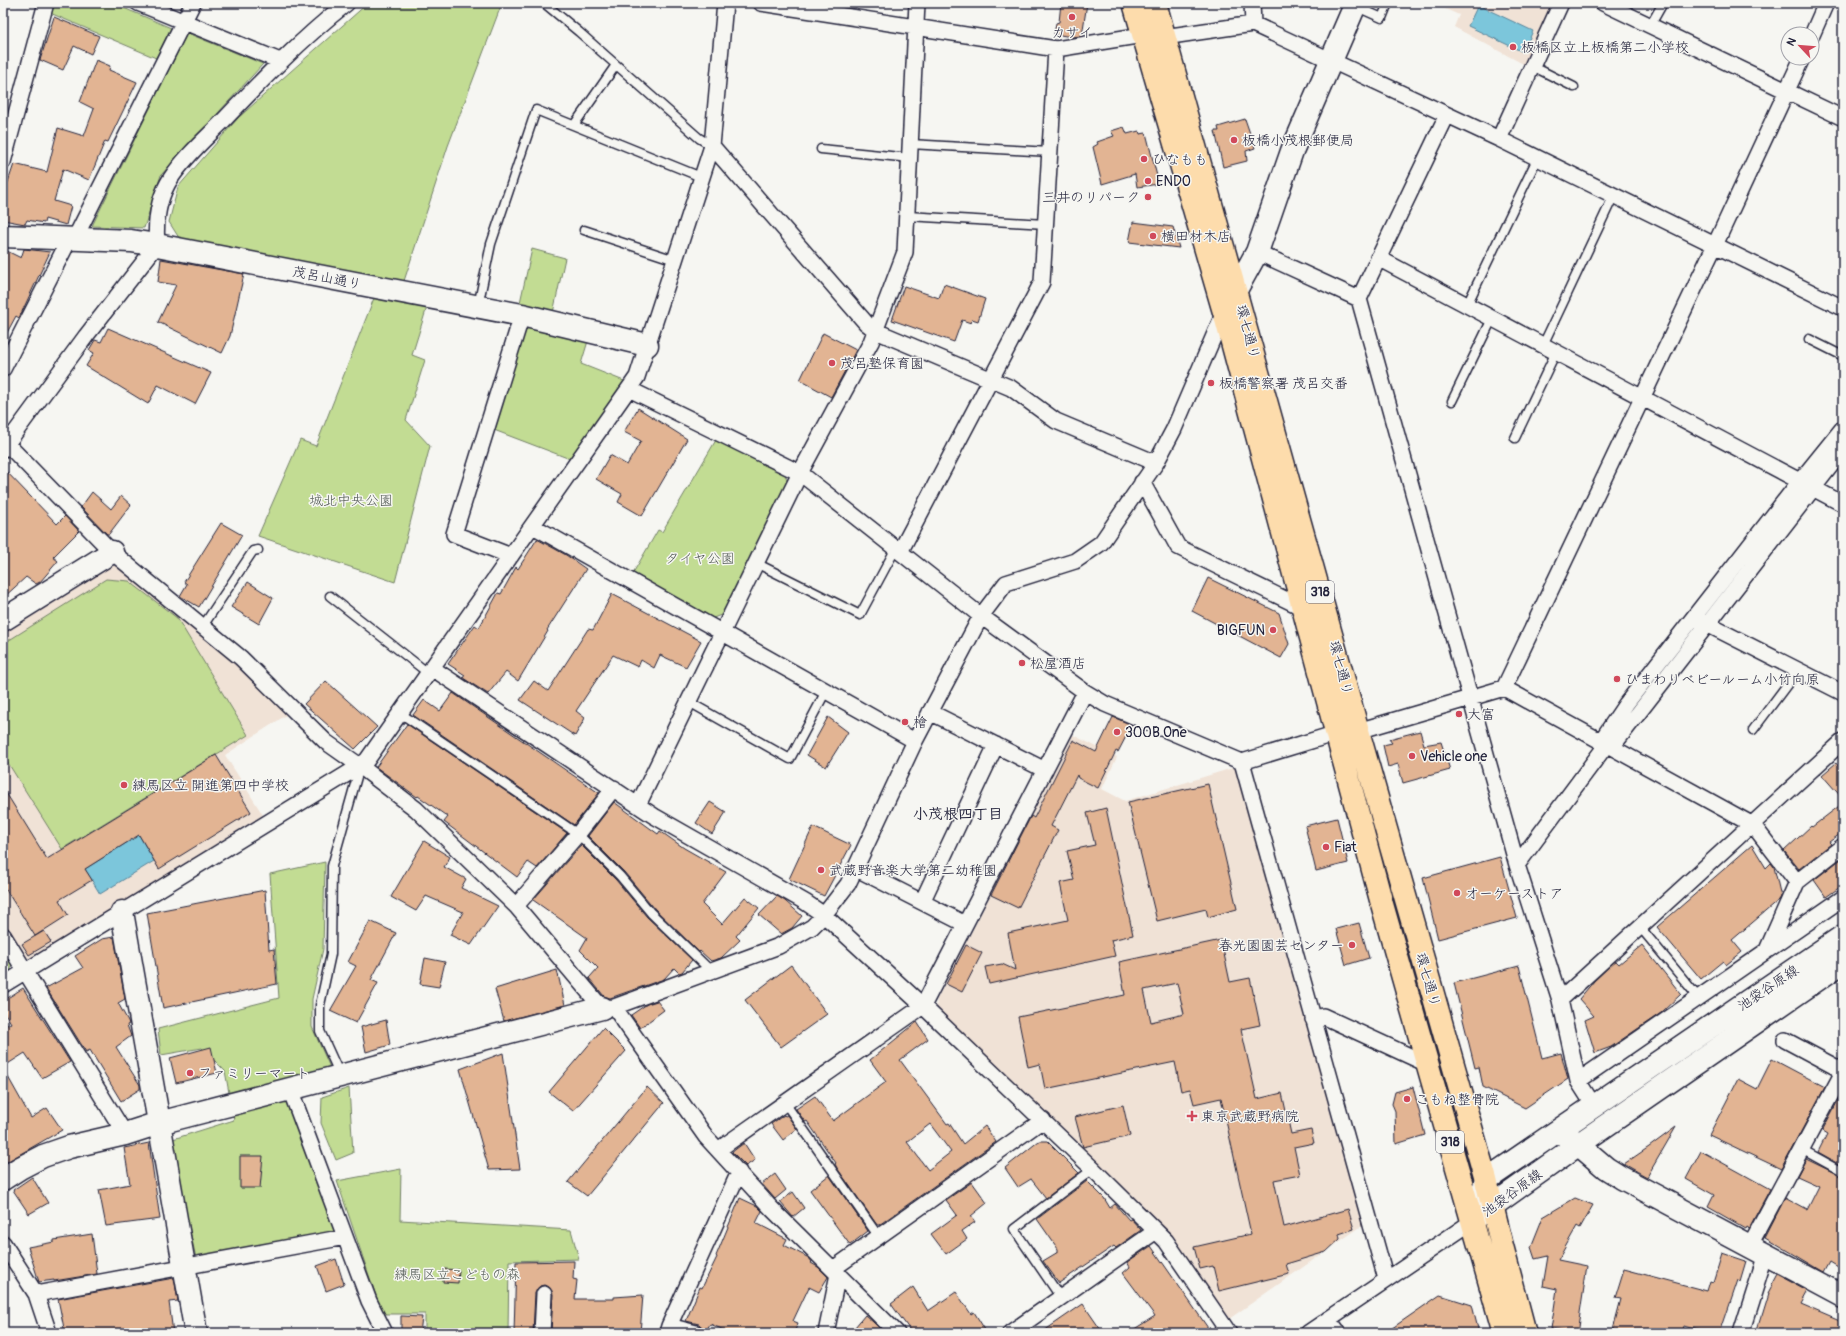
<svg xmlns="http://www.w3.org/2000/svg" width="1846" height="1336" font-family="Pangolin,'Klee One',sans-serif">
<style>
.built{fill:#f0e2d6}
.green{fill:#c2dc93;stroke:#727f67}
.water{fill:#7bc6db;stroke:#57849b}
.building{fill:#e2b493;stroke:#22223b;fill-rule:evenodd}
.lines{fill:none;stroke-linecap:round;stroke-linejoin:round}
.lane-casing{stroke:#22223b;stroke-width:11}
.street-casing{stroke:#22223b;stroke-width:18}
.secondary-casing{stroke:#22223b;stroke-width:25}
.primary-casing{stroke:#22223b;stroke-width:25}
.lane{stroke:#f6f6f2;stroke-width:8}
.street{stroke:#f6f6f2;stroke-width:15}
.secondary{stroke:#f6f6f2;stroke-width:22}
.primary{stroke:#fddcac;stroke-width:22}
.poi-dot{fill:#d1495b;stroke:#f6f6f2;stroke-width:1.5}
.labels{text-anchor:middle;dominant-baseline:central;stroke-width:3;stroke-linejoin:round;paint-order:stroke}
.shield{fill:#f6f6f2;stroke:#626272;stroke-width:1}
.shield-label{font-size:13px;font-weight:bold;fill:#22223b}
.poi-label{font-size:14px;fill:#22223b;stroke:#f6f6f2;text-anchor:start}
.street-label{font-size:14px;fill:#22223b;stroke:#f6f6f2}
.park-label{font-size:14px;fill:#525a55;stroke:#f6f6f2}
.neighbourhood-label{font-size:15px;font-weight:bold;fill:#22223b;stroke:#f6f6f2}
</style>
<rect width="100%" height="100%" fill="#f6f6f2"/>
<filter id="ink" filterUnits="userSpaceOnUse"><feTurbulence type="fractalNoise" baseFrequency=".025" numOctaves="2"/><feDisplacementMap in="SourceGraphic" scale="8" xChannelSelector="R" yChannelSelector="G"/><feConvolveMatrix kernelMatrix="1 2 1 2 8 2 1 2 1" color-interpolation-filters="sRGB"/></filter>
<g filter="url(#ink)">
<!-- built -->
<path class="built" d="M1432 3H1555L1527 66 1454 27 1459 15Z
M108 564 122 565 240 660 291 712 225 755 263 815 31 959 25 956 3 920V631Z
M1073 735 1117 757 1102 789 1125 801 1236 767 1366 1223 1229 1319 1169 1233 936 1008 937 999Z"/>
<!-- green -->
<path class="green" d="M53 3H112L171 28 156 58 50 13Z
M368 3H502L448 146 403 284 181 241 169 222 178 187 238 118Z
M187 33 263 64 161 175 144 228 92 226Z
M532 249 565 258 553 313 519 307Z
M374 298 427 307 412 355 425 360 406 420 430 446 395 582 258 536 300 440 316 446Z
M531 326 588 341 581 364 624 381 570 459 494 430 522 333Z
M716 440 785 474 788 483 724 614 713 618 633 573 658 530 662 532Z
M106 579 129 581 177 618 248 735 62 849 3 755V644Z
M325 862 323 949 312 999V1027L332 1072 282 1085 339 1232 196 1258 170 1140 234 1120 225 1071 202 1048 161 1055 158 1029 279 998 270 874Z
M3 950 12 964 10 973 3 977Z
M349 1088 353 1153 336 1160 321 1123 322 1097Z
M401 1169 400 1220 571 1230 579 1259 509 1261 508 1333H425V1314H384L375 1293 337 1181Z"/>
<!-- water -->
<path class="water" d="M1478 5 1533 31 1523 52 1468 26Z
M139 835 154 861 100 894 85 869Z"/>
<!-- building -->
<path class="building" d="M1061 3H1087L1082 36 1072 37 1054 34 1056 23 1059 22Z
M54 17 99 36 91 54 74 46 63 70 40 60Z
M96 60 110 66 109 70 137 82 108 142 105 141 89 180 63 169 54 201 71 206 66 225 45 219 44 223 27 220 25 224 3 220V197L14 164 47 172 58 128 84 136 94 109 80 102Z
M1245 119 1255 148 1246 151 1247 161 1223 167 1215 131H1219L1218 127Z
M1124 127 1127 134 1139 131 1140 134 1146 133 1159 184 1137 187 1135 174 1102 184 1093 147 1098 144 1097 142 1114 136 1111 131Z
M1133 222 1173 227 1179 248 1129 242Z
M3 249 21 258 24 249 50 252 19 318 16 316 3 340Z
M161 259 244 274 230 336 222 353 158 322 176 285 158 282Z
M944 284 985 299 978 321 972 319 971 323 962 320 954 342 892 320 904 286 939 298Z
M108 328 211 373 195 404 158 385 148 404 86 366 94 353 89 350 95 340 101 342Z
M823 333 856 350 831 397 800 380Z
M638 408 687 439 642 516 618 502 622 494 596 479 610 455 627 465 641 441 624 432Z
M3 468 57 524 65 516 79 531 53 557 58 561 40 582 36 584 26 577 3 598V527L8 521 3 515Z
M92 492 111 509 121 496 131 505 109 534H107L81 507Z
M221 523 242 535 199 607 180 596 187 584 184 582Z
M537 539 566 555 586 569 547 630 548 631 518 681 506 672 488 694 463 678 465 675 448 664 475 625 479 628 498 593 501 594 516 567 518 569Z
M1208 578 1279 613 1289 644 1281 658 1192 611Z
M248 582 273 598 259 624 231 607Z
M612 594 701 641 686 667 660 655 654 668 641 660 638 667 613 655 576 711 585 718 575 736 520 700 534 681 548 691 588 629 593 630Z
M326 681 377 727 355 749 304 704Z
M453 693 599 793 574 825 413 715 424 700 440 711Z
M828 717 848 732 826 767 807 755Z
M1113 717 1132 725 1118 752 1116 751 1098 788 1078 778 1077 775 1051 826 1058 830 1018 908 991 895 1031 816 1034 818 1073 740 1096 752Z
M407 724 567 833 537 868 528 862 517 877 444 822 448 817 418 796 417 797 376 767Z
M1420 731 1424 745 1441 742 1450 770 1403 783 1398 764 1388 767 1383 745 1392 743 1389 739Z
M216 755 251 812 159 869 139 835 85 869 92 880 59 900 68 915 35 936 3 885V788L47 859Z
M1836 763 1843 772V799L1822 775Z
M1208 784 1237 909 1208 917 1206 909 1157 921 1128 802Z
M614 802 658 834 660 831 684 848 726 872 702 904 722 924 745 897 759 908 736 936 740 940 721 958 711 961 700 951 699 952 655 909 624 872 588 836Z
M710 802 726 812 712 834 696 823Z
M1843 803V832L1829 842 1831 844 1799 869 1784 851 1811 826 1812 827Z
M1106 808 1133 935 1111 940 1115 956 989 984 985 967 1002 964 1015 970 1008 933 1068 920 1060 883 1074 880 1067 851 1095 845 1087 813Z
M1337 818 1348 863 1316 871 1305 826Z
M813 827 851 845 824 896 789 879Z
M424 841 450 857 444 867 466 879 461 888 498 906 471 945 450 935 463 912 426 896 416 911 391 897Z
M581 845 616 880 647 917 692 960 682 972 679 973 674 968 664 979 610 998 604 996 589 978 598 968 580 950 587 938 533 900Z
M1752 845 1766 868 1771 863 1774 867 1781 897 1779 900 1732 940 1742 952 1726 965 1723 961 1701 979 1657 927Z
M1500 857 1517 918 1438 939 1423 878Z
M1841 859 1843 861V885L1826 897 1814 880Z
M265 890 269 950 274 949 277 984 163 1008 147 913Z
M777 896 785 901 802 916 792 928 781 934 759 915Z
M370 921 396 933 371 980 378 983 356 1023 330 1011 356 966 348 962Z
M1359 923 1369 958 1346 965 1336 929Z
M44 931 51 942 29 955 22 944Z
M114 937 125 999 118 1003 128 1021 129 1024 127 1025 131 1036 116 1047 140 1085V1089L121 1101 90 1050 86 1052 46 988 83 968 75 956 102 939Z
M1221 940 1230 982 1250 978 1260 1025 1241 1029 1257 1099 1282 1093 1291 1134 1311 1130 1314 1143 1294 1147 1300 1175 1274 1180 1284 1227 1348 1209 1354 1229 1339 1234 1340 1239 1326 1252 1286 1264 1289 1274 1219 1291 1213 1266 1200 1269 1194 1247 1251 1234 1221 1098 1194 1104 1190 1089 1181 1091 1175 1062 1045 1089 1040 1064 1028 1067 1018 1017 1125 995 1119 962ZM1177 983 1184 1014 1151 1022 1144 990Z
M966 945 982 953 962 992 946 984Z
M1642 945 1681 994 1661 1013 1611 1047 1595 1053 1585 1020 1594 1016 1579 999 1594 981 1614 962 1616 961 1619 964Z
M425 958 445 962 439 987 420 984Z
M791 965 827 1014 781 1047 745 1000Z
M1519 966 1542 1058 1561 1053 1568 1079 1525 1108 1483 1087 1479 1067 1475 1068 1454 983Z
M557 970 565 1005 504 1021 495 989Z
M23 988 70 1062 42 1078 25 1053 3 1067V1027L11 1023 3 1010V1001Z
M657 1001 664 1010 640 1028 631 1015 647 1004Z
M386 1020 390 1045 366 1052 361 1027Z
M917 1022 928 1039 900 1060 947 1124 949 1123 963 1144 985 1126 996 1142 879 1225H877L837 1168 835 1164 836 1163 807 1121 805 1122 796 1109 815 1096 833 1121 886 1082 870 1060ZM930 1124 951 1152 928 1170 907 1142Z
M603 1028 626 1051 573 1111 549 1092Z
M211 1047 217 1073 176 1083 170 1058Z
M503 1053 520 1169 489 1170 460 1069Z
M1772 1059 1825 1087 1781 1169 1709 1135 1738 1079 1757 1089Z
M3 1068 31 1118 47 1108 62 1130 3 1164Z
M647 1087 664 1103 587 1196 568 1182Z
M1413 1087 1425 1135 1396 1144 1395 1111 1392 1104 1395 1092Z
M1841 1095 1843 1097V1166L1818 1152 1827 1134 1822 1131Z
M1123 1105 1130 1136 1083 1147 1075 1117Z
M784 1115 785 1116 787 1115 797 1129 783 1140 771 1124Z
M1676 1127 1647 1177 1624 1164 1649 1147Z
M1039 1141H1047L1079 1173 1046 1198 1031 1179 1018 1187 1005 1168Z
M149 1143 160 1219 106 1226 99 1190 130 1184 124 1148Z
M744 1143 755 1160 746 1166 732 1152Z
M1701 1151 1770 1189 1749 1228 1746 1226 1745 1228 1708 1207 1714 1195 1686 1179Z
M240 1156H263L260 1188H240Z
M1806 1159 1843 1177V1269L1830 1261 1824 1272 1765 1237 1785 1198 1807 1210 1819 1186 1797 1176Z
M775 1174 786 1190 775 1199 762 1184Z
M829 1175 868 1231 850 1245 810 1190Z
M32 1177 48 1203 29 1214 13 1190Z
M1087 1181 1104 1198 1110 1208 1115 1204 1129 1220 1131 1219 1141 1230 1116 1248 1114 1246 1059 1283 1043 1261 1058 1252V1249L1037 1219Z
M972 1182 987 1203 971 1216 975 1222 962 1231 967 1239 946 1254 931 1234 957 1215 946 1200Z
M793 1192 804 1208 793 1217 780 1202Z
M740 1198 757 1206 762 1211 756 1223 787 1239 784 1245 809 1258 812 1262 811 1263 818 1267 828 1277 819 1292 809 1287 793 1321 798 1323 794 1333H731L710 1324 706 1331 699 1324 686 1321 700 1287 702 1288 717 1257 716 1256Z
M1575 1198 1593 1205 1580 1228 1577 1226 1558 1260 1587 1266 1577 1333 1551 1329 1557 1289 1543 1286 1548 1256 1535 1259 1531 1247 1543 1217Z
M92 1234 97 1274 54 1281V1280L39 1282 28 1247 54 1242V1240Z
M1151 1246 1208 1328 1201 1333H1128L1155 1316 1123 1273 1130 1267 1127 1262Z
M1722 1253 1746 1261 1740 1281 1738 1280 1720 1333H1708L1685 1326 1683 1333H1612L1621 1299 1615 1298 1624 1269 1707 1291 1710 1281 1713 1282Z
M336 1259 344 1284 326 1291 317 1266Z
M574 1261 573 1279 577 1280 575 1299H614V1297L643 1295 640 1333H551L553 1294 549 1287 544 1285 540 1286 535 1293 533 1333H514L516 1262Z
M444 1269 459 1270 458 1283 443 1282Z
M1777 1275 1807 1291 1800 1304 1842 1322 1838 1333H1756L1768 1294H1767Z
M174 1278 178 1301 169 1302 173 1333H94V1329L76 1333H65L58 1299Z
M913 1287 928 1311 956 1292 971 1314 974 1312 987 1333H912L891 1304Z
M1440 1295 1472 1305 1479 1333H1385Z
M1083 1304 1103 1333H1041Z
M865 1315 873 1322 884 1333H850Z
M401 1316 422 1317 420 1333H401Z"/>
<g class="lines">
<defs>
<path id="lane" d="M544 3 579 32 699 138 712 146
M1355 6 1382 18 1388 3
M1650 26 1663 3
M1532 66 1574 87
M574 125 616 65
M910 144 1050 152
M821 149 910 158
M907 216 1046 224
M584 230 675 260
M1467 305 1537 159
M478 306 491 244 536 110 701 177
M1809 339 1843 356
M1543 345 1614 195
M1452 401 1492 319
M1515 438 1556 352
M756 563 860 615 896 548
M330 596 428 673
M203 626 253 551 258 550
M689 702 790 759 826 691
M400 713 578 834 620 876 651 913 711 971
M1753 730 1798 670
M1640 927 1698 997
M340 1075 320 1031V1005L331 954 332 866 360 766
M785 1103 879 1237
M1803 1150 1843 1172
M1061 1298 1014 1229 1093 1169"/>
<path id="street" d="M138 3 280 61
M761 3 1056 49 1143 35
M1252 3 1253 24
M1603 3 1843 118
M1812 35 1826 3
M1164 37 1253 24 1499 139 1561 3
M1499 139 1843 308
M712 146 866 323 876 331 1011 388 1056 421 1156 463
M3 162 46 3
M75 238 193 3
M1257 252 1359 299 1517 865 1560 1000 1578 1081 1594 1106
M1378 258 1843 504
M1359 299 1447 115
M3 369 70 238
M629 389 800 473 981 616 1085 692 1105 704 1242 762 1337 733
M8 445 112 552 241 658 326 742 360 766 416 809 516 906 602 1008 614 1007 779 946 812 927 824 915 848 884 915 741 981 616 1006 583 1075 561 1101 543 1156 463 1174 429 1225 310
M3 449 86 336 157 245C155 222 158 198 171 178 184 158 203 141 220 124 261 81 300 40 347 3
M1142 482 1178 547 1303 608
M533 526 915 741
M900 552 1042 282 1056 49
M511 556 454 534 522 315
M1699 620 1843 693
M432 668 654 816 805 902 824 915 923 1006 1093 1169 1166 1241 1229 1333
M1504 688 1715 245 1802 58
M930 712 1045 770
M1358 731 1504 688 1753 825 1797 882
M1601 741 1626 704 1800 481 1843 428
M1612 747 1843 450
M1242 762 1386 1279
M638 805 800 473 871 342 905 252 917 3
M1517 865 1607 744
M855 868 965 924
M922 902 996 745
M516 906 578 834 614 788
M3 935 125 1134
M1767 950 1797 882 1843 846
M3 985 360 766 367 760 637 377 712 146 725 3
M1560 1000 1843 741
M614 1007 706 1137 772 1209 897 1333
M1313 1019 1323 1016 1427 1064
M1785 1040 1843 1071
M1578 1081 1843 898
M290 1089 369 1301 385 1333
M718 1150 923 1006 1085 692
M3 1243 36 1294 49 1333
M1750 1245 1843 1072
M833 1269 1043 1120
M36 1294 345 1237
M1328 1319 1338 1333
M669 1326 739 1172
M542 1333 544 1294
M667 1333 669 1326 696 1333
M826 1333 838 1274
M1010 1333 1156 1231
M1308 1333 1473 1221
M1741 1333 1766 1254"/>
<path id="secondary" d="M3 236 131 241 157 245 522 315 647 345
M1236 290 1257 252 1292 151 1356 3
M3 620 112 552
M122 912 196 1333
M1568 1139H1572L1606 1168 1622 1178 1843 1296
M3 1179 20 1168 43 1156 69 1147 125 1134 159 1123 602 1008
M1478 1216 1579 1144 1843 962
M1473 1221 1486 1180 1843 936"/>
<path id="primary" d="M1134 3 1224 312 1382 904 1504 1333
M1155 3 1358 731 1486 1180 1501 1242 1525 1333"/>
</defs>
<!-- lane casing -->
<use href="#lane" class="lane-casing"/>
<!-- street casing -->
<use href="#street" class="street-casing"/>
<!-- secondary casing -->
<use href="#secondary" class="secondary-casing"/>
<!-- primary casing -->
<use href="#primary" class="primary-casing"/>
<!-- lane -->
<use href="#lane" class="lane"/>
<!-- street -->
<use href="#street" class="street"/>
<!-- secondary -->
<use href="#secondary" class="secondary"/>
<!-- primary -->
<use href="#primary" class="primary"/>
</g>
</g>
<!-- markers -->
<g class="poi-dot">
<circle cx="1072" cy="17" r="4"/>
<circle cx="1513" cy="47" r="4"/>
<circle cx="1234" cy="140" r="4"/>
<circle cx="1144" cy="159" r="4"/>
<circle cx="1148" cy="181" r="4"/>
<circle cx="1148" cy="197" r="4"/>
<circle cx="1153" cy="236" r="4"/>
<circle cx="832" cy="363" r="4"/>
<circle cx="1211" cy="383" r="4"/>
<circle cx="1273" cy="630" r="4"/>
<circle cx="1022" cy="663" r="4"/>
<circle cx="1617" cy="679" r="4"/>
<circle cx="1459" cy="714" r="4"/>
<circle cx="905" cy="722" r="4"/>
<circle cx="1117" cy="732" r="4"/>
<circle cx="1412" cy="756" r="4"/>
<circle cx="124" cy="785" r="4"/>
<circle cx="1326" cy="847" r="4"/>
<circle cx="821" cy="870" r="4"/>
<circle cx="1457" cy="893" r="4"/>
<circle cx="1352" cy="945" r="4"/>
<circle cx="190" cy="1073" r="4"/>
<circle cx="1407" cy="1099" r="4"/>
<path d="M1190 1110h4v4h4v4h-4v4h-4v-4h-4v-4h4z"/>
</g>
<g class="labels">
<!-- shield labels -->
<g class="shield">
<rect x="1306" y="581" width="28" height="22" rx="3"/>
<rect x="1436" y="1131" width="28" height="22" rx="3"/>
</g>
<g class="shield-label">
<text x="1320" y="592">318</text>
<text x="1450" y="1142">318</text>
</g>
<!-- poi labels -->
<g class="poi-label">
<text x="1072" y="32" text-anchor="middle">カサイ</text>
<text x="1521" y="47">板橋区立上板橋第二小学校</text>
<text x="1242" y="140">板橋小茂根郵便局</text>
<text x="1152" y="159">ひなもも</text>
<text x="1156" y="181">ENDO</text>
<text x="1140" y="197" text-anchor="end">三井のリパーク</text>
<text x="1161" y="236">横田材木店</text>
<text x="840" y="363">茂呂塾保育園</text>
<text x="1219" y="383">板橋警察署 茂呂交番</text>
<text x="1265" y="630" text-anchor="end">BIGFUN</text>
<text x="1030" y="663">松屋酒店</text>
<text x="1625" y="679">ひまわりベビールーム小竹向原</text>
<text x="1467" y="714">大富</text>
<text x="913" y="722">檜</text>
<text x="1125" y="732">300B One</text>
<text x="1420" y="756">Vehicle one</text>
<text x="132" y="785">練馬区立 開進第四中学校</text>
<text x="1334" y="847">Fiat</text>
<text x="829" y="870">武蔵野音楽大学第二幼稚園</text>
<text x="1465" y="893">オーケーストア</text>
<text x="1344" y="945" text-anchor="end">春光園園芸センター</text>
<text x="198" y="1073">ファミリーマート</text>
<text x="1415" y="1099">こもね整骨院</text>
<text x="1201" y="1116">東京武蔵野病院</text>
</g>
<!-- street labels -->
<g class="street-label">
<text transform="translate(327 278) rotate(11)">茂呂山通り</text>
<text transform="translate(1248 332) rotate(75)">環七通り</text>
<text transform="translate(1341 668) rotate(75)">環七通り</text>
<text transform="translate(1428 980) rotate(74)">環七通り</text>
<text transform="translate(1768 988) rotate(-34)">池袋谷原線</text>
<text transform="translate(1512 1193) rotate(-36)">池袋谷原線</text>
</g>
<!-- park labels -->
<g class="park-label">
<text x="351" y="500">城北中央公園</text>
<text x="700" y="558">タイヤ公園</text>
<text x="457" y="1274">練馬区立こどもの森</text>
</g>
<!-- neighbourhood labels -->
<g class="neighbourhood-label">
<text x="958" y="814">小茂根四丁目</text>
</g>
</g>
<!-- margin -->
<rect width="1846" height="1336" fill="none" stroke="#f6f6f2" stroke-width="16"/>
<rect x="8" y="8" width="1830" height="1320" fill="none" stroke="#22223b" stroke-width="1.5" filter="url(#ink)"/>
<!-- north arrow -->
<g transform="translate(1800 46) rotate(296)"><circle r="19" fill="#f6f6f2" stroke="#a1a1a9"/>
<path d="M0-3L7 15L0 10L-7 15Z" fill="#d1495b"/>
<text y="-6" font-size="11" font-weight="bold" text-anchor="middle" fill="#22223b">N</text>
</g>
</svg>
